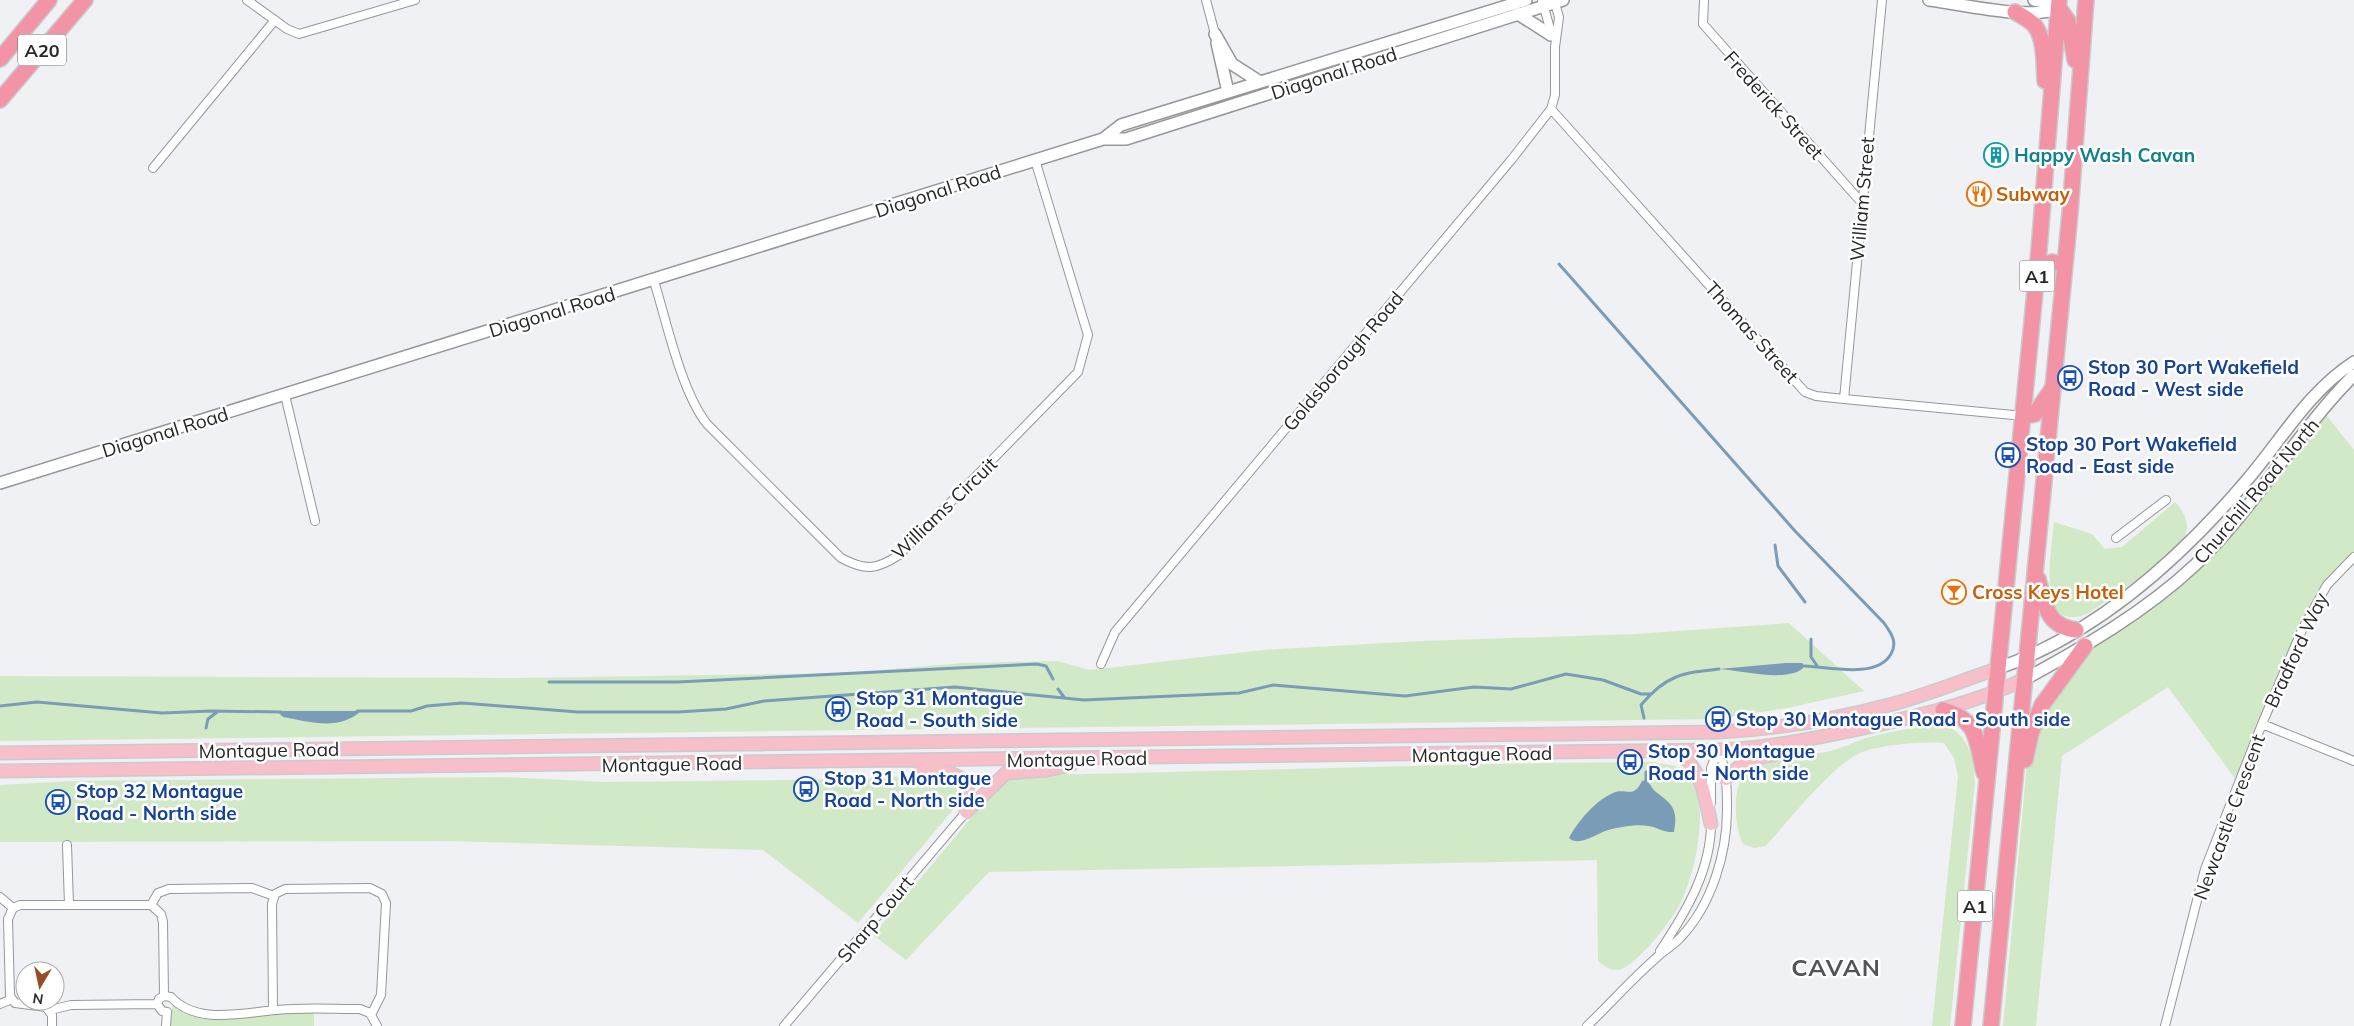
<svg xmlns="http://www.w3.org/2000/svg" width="2354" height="1026" font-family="Mulish,sans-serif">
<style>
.green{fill:#d2e9c8}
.water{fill:#7b9cb6}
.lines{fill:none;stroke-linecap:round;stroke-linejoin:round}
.stream{stroke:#7b9cb6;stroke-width:3}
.street-casing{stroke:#95979a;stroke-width:10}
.secondary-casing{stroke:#95979a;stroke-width:14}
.primary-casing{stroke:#cbcbcb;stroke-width:15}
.highway-casing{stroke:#cbcbcb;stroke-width:18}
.street{stroke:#fff;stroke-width:8}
.secondary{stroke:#fff;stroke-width:11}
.primary{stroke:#f7bfc9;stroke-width:12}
.highway{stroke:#f294a5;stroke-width:15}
.labels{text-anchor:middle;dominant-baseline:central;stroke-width:5;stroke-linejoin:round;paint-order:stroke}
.shield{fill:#fff;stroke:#676868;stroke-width:1}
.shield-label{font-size:18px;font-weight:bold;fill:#262728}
.street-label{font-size:19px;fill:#262728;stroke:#fff}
.culture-label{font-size:19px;font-weight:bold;fill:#0d838f;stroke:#fff;text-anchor:start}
.food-label{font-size:19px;font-weight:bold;fill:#c56008;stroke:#fff;text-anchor:start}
.transit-label{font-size:19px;font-weight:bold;fill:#164399;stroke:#fff;text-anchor:start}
.district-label{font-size:24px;font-weight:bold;letter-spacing:1px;fill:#525457;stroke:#fff}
</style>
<rect width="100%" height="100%" fill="#eff1f4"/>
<!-- green -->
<path class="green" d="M2322 410 2354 450V557L2327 585 2301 634 2239 784 2168 687 2062 756 2036 1026H2003L2029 741 2085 646 2172 585 2215 544Z
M2175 502C2185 513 2190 522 2185 537 2181 551 2106 601 2089 613 2034 637 2052 550 2054 522L2092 534 2105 549 2122 547Z
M1789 623 1864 691 1787 708 1715 719 0 741V676L518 678 845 673 963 663 1057 661 1090 670 1263 650 1421 641 1635 634Z
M1945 724C1971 739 1972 755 1975 783L1950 1026H1932L1958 776 1954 758 1944 743C1925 741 1872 745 1856 755 1829 770 1788 821 1766 846L1754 848 1743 844C1735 829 1731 788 1745 775 1765 757 1805 757 1830 751 1842 748 1854 742 1866 738 1892 731 1919 726 1945 724Z
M1654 762 1684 768C1693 781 1700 798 1700 814 1700 844 1693 876 1680 904 1673 919 1635 968 1618 970 1610 971 1603 965 1598 961L1597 860 989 872 906 960 873 935 1001 782 1008 776 1540 763Z
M917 775 943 778 953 782 960 797 957 805 858 923 763 850 444 841 0 842V785L72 781 501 777 605 782 867 779Z
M174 1003 212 1014 314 1010V1026H166Z"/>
<!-- water -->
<path class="water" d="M1785 663H1802L1805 666C1791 684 1740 670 1719 669Z
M277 711H361C339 731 310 722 283 717Z
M1646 780C1650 783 1652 789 1656 792 1673 805 1678 809 1674 832 1664 833 1657 827 1648 826 1638 824 1622 827 1612 829 1599 831 1580 848 1569 838 1578 821 1595 801 1613 793 1626 787 1633 800 1642 781Z"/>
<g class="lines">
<!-- stream -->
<path class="stream" d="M1559 264 1795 531 1884 623C1891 633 1898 642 1891 654 1877 679 1829 667 1805 666
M1775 545 1778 566 1805 602
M1811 639V657L1818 667
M549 682H678L1037 664 1046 666 1053 679
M1058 689 1064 697
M0 706 37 702 162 713 211 711 281 712
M357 711H411L427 706 462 703 578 712H678L726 709 764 701 955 687 1084 700 1239 693 1273 685 1405 696 1474 687 1511 689 1566 674 1603 680 1641 694H1650
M1644 718 1641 705C1666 675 1682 673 1719 669
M206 728 208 719 217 712
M1646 780V772
M207 799 208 789"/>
<defs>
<path id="street" d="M247 0 287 29 299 34 415 0
M1206 0 1215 34
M1542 0 1552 36
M1704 0 1703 24 1862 203
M1551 109 1805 392 1816 396 1844 399 2024 416
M153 168 275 20
M654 281C667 323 681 391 707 424L841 558C866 571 876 570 899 555L1078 372 1088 335 1035 160
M285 395 315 521
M1844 399 1882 0
M2116 538 2166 500
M1101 664 1115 632 1512 159 1551 109 1555 95V47L1559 17 1554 0
M2262 724 2354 761
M1711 803V768L1718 750
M67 845 69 905
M0 897 13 908
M151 905 158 893 169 889 252 888 274 896
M1660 951C1686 912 1712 869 1711 820
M0 1004 12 999
M50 1010 71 1005 157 1004
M273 1010 272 904 275 894 285 889 370 888 382 894 386 903 381 995 371 1015
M167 1012 162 1011 157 1004 159 999 164 996 171 997C196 1025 242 1013 276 1010 303 1007 332 1009 360 1009L370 1013 377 1026
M52 1026V1015L46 1007 15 1003 10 996 8 919 13 908 20 905H151L161 914 163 922 164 996
M166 1026 167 1012
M784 1026 966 812
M1587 1026C1610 1004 1631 980 1655 959 1663 951 1674 945 1681 937 1712 904 1727 853 1727 810 1727 789 1727 769 1718 750
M2165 1026 2205 869 2262 724 2302 630 2327 585 2354 557"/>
<path id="secondary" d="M1929 0C1962 4 2030 21 2059 8
M2034 0 2050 3 2059 8
M1518 14 1551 35
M1215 34 1232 64 1260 82
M1217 43 1228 92
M1103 139 1121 125 1526 0
M0 483 1103 139H1126L1563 0
M1999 668C2098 633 2180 559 2247 480 2282 439 2308 392 2354 362
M2025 679C2084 647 2145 612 2195 565 2255 508 2296 433 2354 375"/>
<path id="primary" d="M1678 752C1702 769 1705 797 1711 824
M0 753 1720 732C1778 729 1837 719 1893 704 1929 694 1964 680 1999 668
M921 767C951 772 976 774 966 812
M0 771 1718 750C1769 748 1818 738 1868 727 1922 715 1975 703 2025 679
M1726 779C1742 758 1771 755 1795 750
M966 812 1006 773 1047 770 1071 765"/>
<path id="highway" d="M2059 8 2068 21 2075 60
M2015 12C2022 16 2030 20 2035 26 2045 39 2044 65 2045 81
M0 59 49 0
M0 100 85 0
M2040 282 2047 264 2052 262 2065 265
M2024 416 2035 414 2052 389
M2038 579C2045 604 2046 626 2076 630
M1943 710C1979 720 1976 740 1984 773
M2025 760 2031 733 2042 705 2085 646
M1963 1026 2039 250 2059 0
M1991 1026 2070 213 2086 0"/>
</defs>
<!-- street casing -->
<use href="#street" class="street-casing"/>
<!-- secondary casing -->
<use href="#secondary" class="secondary-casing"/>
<!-- primary casing -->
<use href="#primary" class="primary-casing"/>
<!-- highway casing -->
<use href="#highway" class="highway-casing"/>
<!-- street -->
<use href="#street" class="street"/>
<!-- secondary -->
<use href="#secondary" class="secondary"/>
<!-- primary -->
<use href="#primary" class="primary"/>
<!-- highway -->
<use href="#highway" class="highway"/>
</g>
<!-- icons -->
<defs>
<symbol id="building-ring" viewBox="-11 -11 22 22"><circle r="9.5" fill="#fff" stroke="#0f9aa8" stroke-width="1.5"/><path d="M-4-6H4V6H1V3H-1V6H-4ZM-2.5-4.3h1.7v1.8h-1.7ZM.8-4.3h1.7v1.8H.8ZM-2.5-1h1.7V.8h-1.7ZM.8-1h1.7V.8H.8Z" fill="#0f9aa8"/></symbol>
<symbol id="restaurant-ring" viewBox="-11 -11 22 22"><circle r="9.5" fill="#fff" stroke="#e8710a" stroke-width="1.5"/><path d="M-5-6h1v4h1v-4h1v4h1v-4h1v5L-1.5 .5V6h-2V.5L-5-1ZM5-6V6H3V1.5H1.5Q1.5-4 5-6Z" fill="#e8710a"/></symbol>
<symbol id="bus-ring" viewBox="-11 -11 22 22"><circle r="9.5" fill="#fff" stroke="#1a4fb4" stroke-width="1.5"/><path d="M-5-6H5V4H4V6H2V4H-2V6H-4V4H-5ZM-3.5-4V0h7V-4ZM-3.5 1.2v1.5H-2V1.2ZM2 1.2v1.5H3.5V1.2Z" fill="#1a4fb4"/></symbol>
<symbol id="bar-ring" viewBox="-11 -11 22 22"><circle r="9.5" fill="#fff" stroke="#e8710a" stroke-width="1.5"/><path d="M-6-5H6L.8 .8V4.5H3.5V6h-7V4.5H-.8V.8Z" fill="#e8710a"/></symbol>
</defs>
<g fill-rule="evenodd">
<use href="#building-ring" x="1982" y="141" width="28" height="28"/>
<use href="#restaurant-ring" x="1965" y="180" width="28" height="28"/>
<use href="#bus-ring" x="2056" y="364" width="28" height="28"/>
<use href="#bus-ring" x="1994" y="441" width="28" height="28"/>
<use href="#bar-ring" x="1940" y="578" width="28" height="28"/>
<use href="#bus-ring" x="824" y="695" width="28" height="28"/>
<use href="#bus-ring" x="1704" y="705" width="28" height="28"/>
<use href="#bus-ring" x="1616" y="748" width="28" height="28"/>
<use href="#bus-ring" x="792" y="775" width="28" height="28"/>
<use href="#bus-ring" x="44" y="788" width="28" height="28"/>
</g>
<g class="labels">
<!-- shield labels -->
<g class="shield">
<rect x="18" y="34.5" width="48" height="31" rx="4"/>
<rect x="2019.5" y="260.5" width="35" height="31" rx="4"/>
<rect x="1957.5" y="890.5" width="35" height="31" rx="4"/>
</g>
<g class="shield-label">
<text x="42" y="50">A20</text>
<text x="2037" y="276">A1</text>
<text x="1975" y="906">A1</text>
</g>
<!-- street labels -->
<g class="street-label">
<text transform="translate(1334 73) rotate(-18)">Diagonal Road</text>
<text transform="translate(1774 105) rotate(48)">Frederick Street</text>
<text transform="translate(938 191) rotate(-18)">Diagonal Road</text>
<text transform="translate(1862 199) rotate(-85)">William Street</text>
<text transform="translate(552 312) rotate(-17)">Diagonal Road</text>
<text transform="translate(1752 332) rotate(48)">Thomas Street</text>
<text transform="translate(1343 361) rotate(-50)">Goldsborough Road</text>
<text transform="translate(165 432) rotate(-17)">Diagonal Road</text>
<text transform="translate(2256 491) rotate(-50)">Churchill Road North</text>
<text transform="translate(944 508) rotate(-44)">Williams Circuit</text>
<text transform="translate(2296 650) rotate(-65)">Bradford Way</text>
<text transform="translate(269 750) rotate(-1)">Montague Road</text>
<text transform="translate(1482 754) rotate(-1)">Montague Road</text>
<text transform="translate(1077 759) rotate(-1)">Montague Road</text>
<text transform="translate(672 764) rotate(-1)">Montague Road</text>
<text transform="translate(2229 817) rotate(-70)">Newcastle Crescent</text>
<text transform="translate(875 919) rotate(-50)">Sharp Court</text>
</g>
<!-- culture labels -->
<g class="culture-label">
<text x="2014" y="155">Happy Wash Cavan</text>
</g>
<!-- food labels -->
<g class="food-label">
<text x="1996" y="194">Subway</text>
<text x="1972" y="592">Cross Keys Hotel</text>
</g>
<!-- transit labels -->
<g class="transit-label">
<text x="2088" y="367">Stop 30 Port Wakefield<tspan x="2088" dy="22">Road - West side</tspan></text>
<text x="2026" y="444">Stop 30 Port Wakefield<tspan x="2026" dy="22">Road - East side</tspan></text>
<text x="856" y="698">Stop 31 Montague<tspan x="856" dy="22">Road - South side</tspan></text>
<text x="1736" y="719">Stop 30 Montague Road - South side</text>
<text x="1648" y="751">Stop 30 Montague<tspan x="1648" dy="22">Road - North side</tspan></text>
<text x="824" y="778">Stop 31 Montague<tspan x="824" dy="22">Road - North side</tspan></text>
<text x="76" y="791">Stop 32 Montague<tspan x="76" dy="22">Road - North side</tspan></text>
</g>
<!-- district labels -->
<g class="district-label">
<text x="1836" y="967">CAVAN</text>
</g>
</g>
<!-- north arrow -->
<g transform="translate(40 986) rotate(189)"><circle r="24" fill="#ffffff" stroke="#a8a9a9"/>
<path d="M0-4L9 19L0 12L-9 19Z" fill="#944d27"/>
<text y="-8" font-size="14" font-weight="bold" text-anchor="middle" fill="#262728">N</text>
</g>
</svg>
